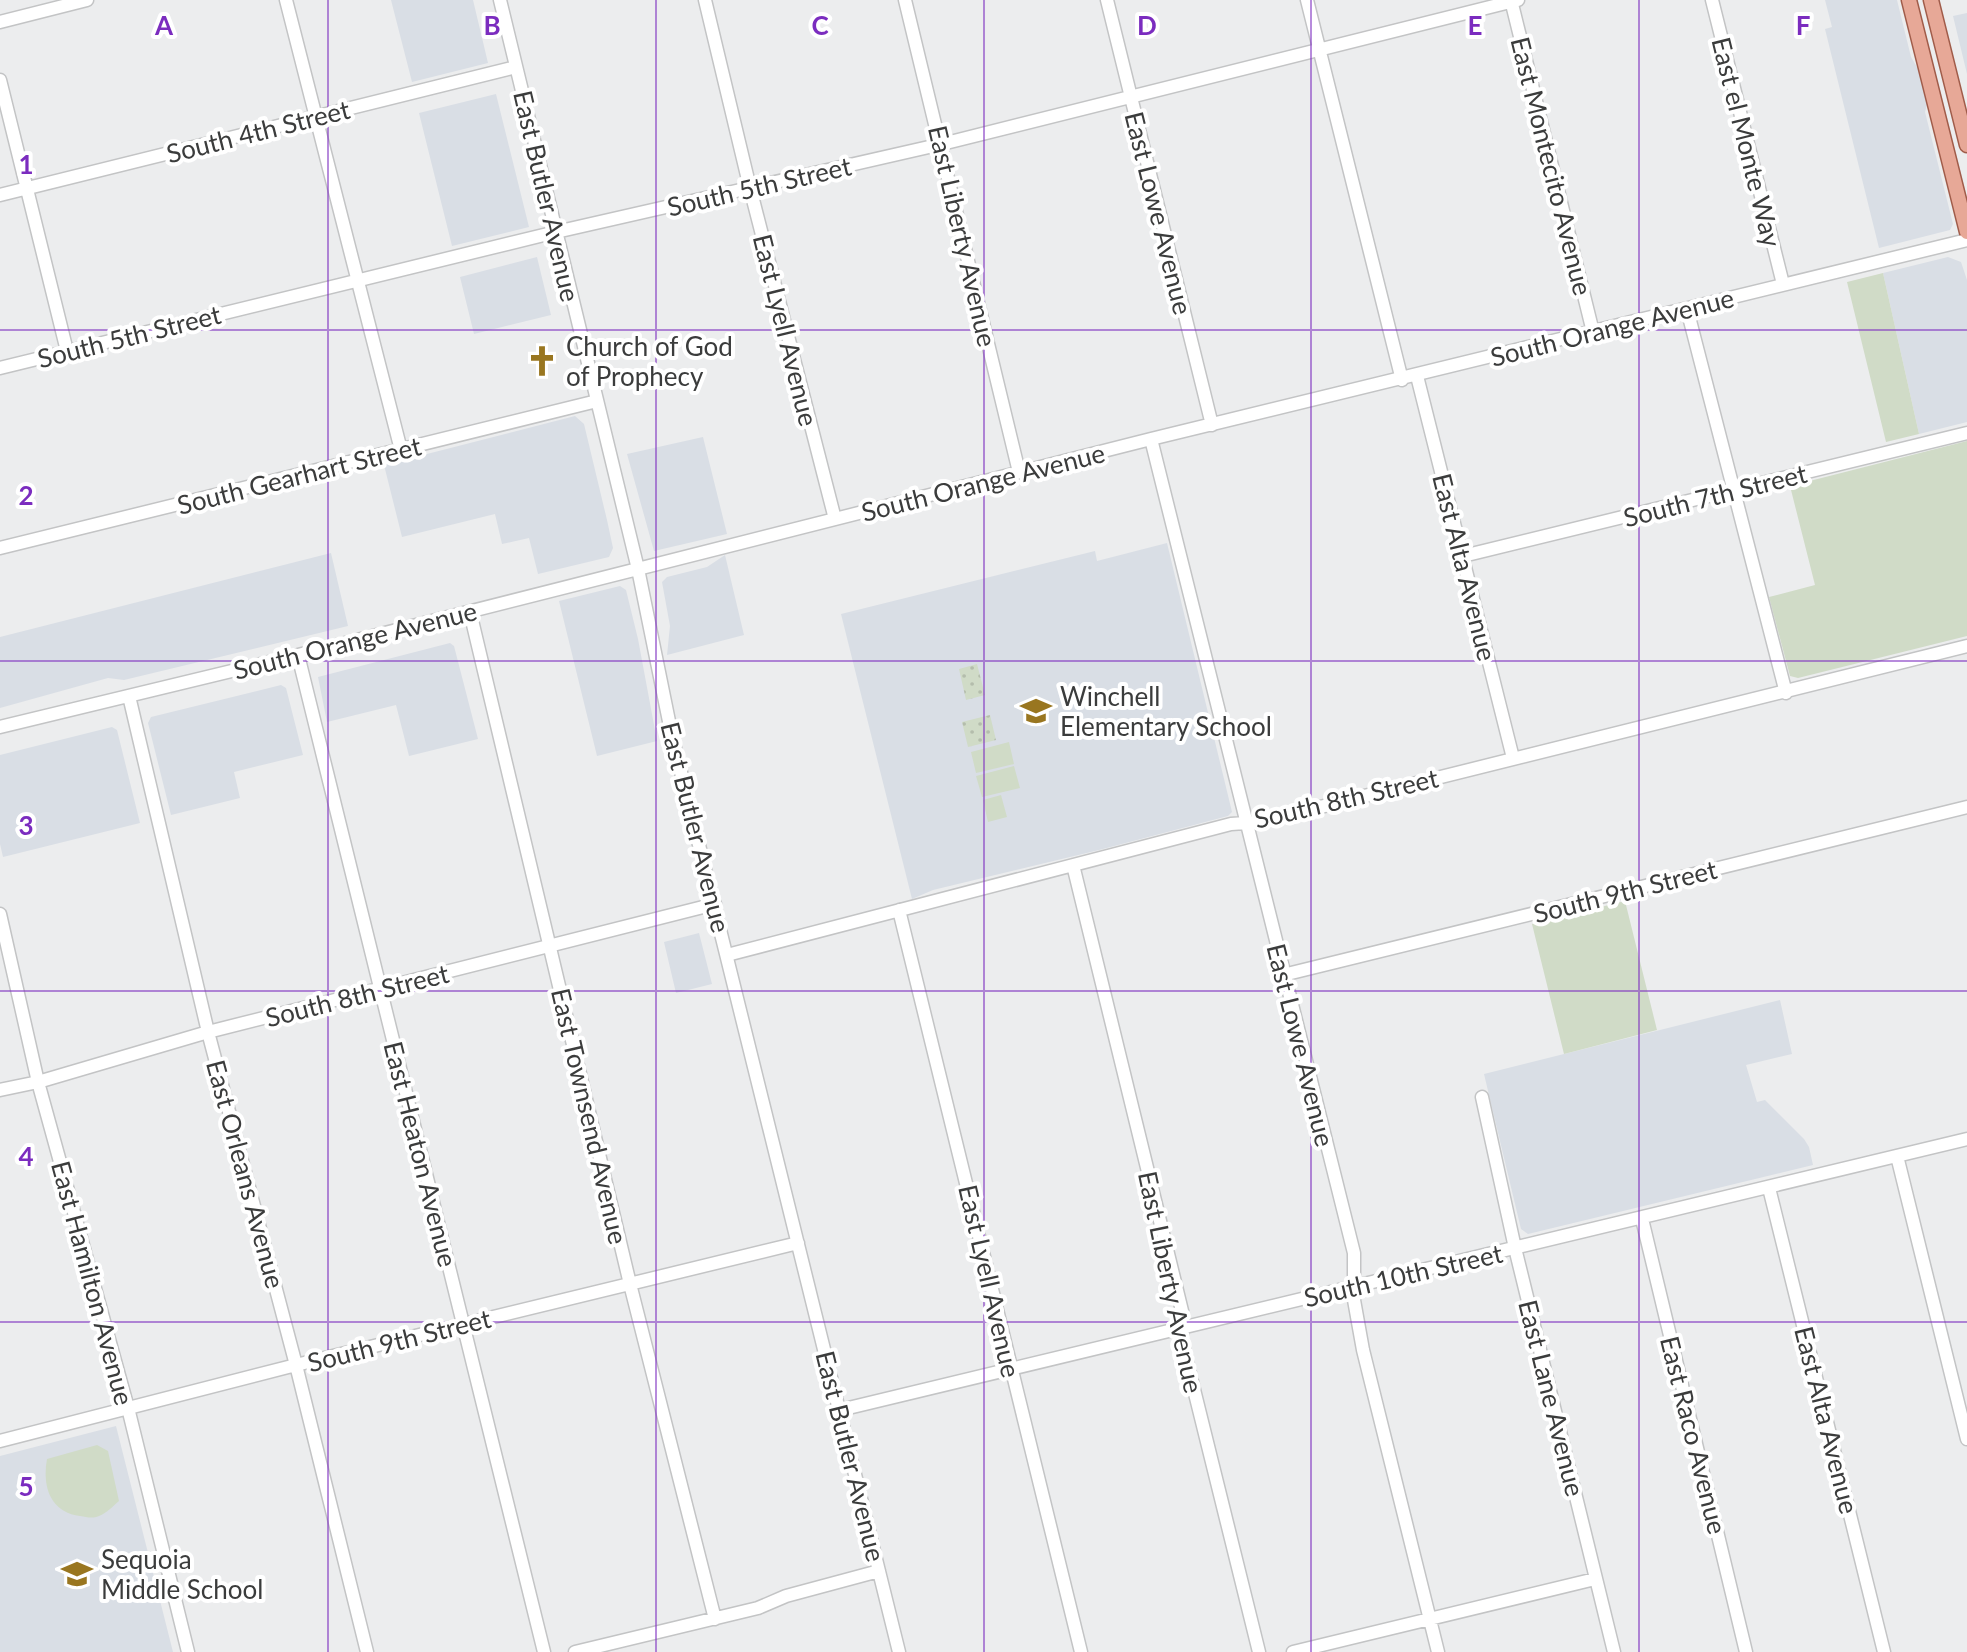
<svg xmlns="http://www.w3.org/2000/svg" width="1967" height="1652" font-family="Lato,sans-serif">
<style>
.built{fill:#d9dee5}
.grass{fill:#d0dbc7}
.park{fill:url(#park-dots)}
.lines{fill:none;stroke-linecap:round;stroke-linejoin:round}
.minor-casing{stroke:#c3c4c5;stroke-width:15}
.major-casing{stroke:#a05c4a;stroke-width:17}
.minor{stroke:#fff;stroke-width:12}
.major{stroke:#e7a897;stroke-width:14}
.grid{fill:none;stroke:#7b2cbf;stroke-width:2;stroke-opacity:0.55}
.labels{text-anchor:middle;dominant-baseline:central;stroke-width:8;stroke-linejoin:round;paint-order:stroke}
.street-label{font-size:26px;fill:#3b3c3c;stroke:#fff}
.poi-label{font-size:26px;fill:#3b3c3c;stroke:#fff;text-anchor:start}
.grid-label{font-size:26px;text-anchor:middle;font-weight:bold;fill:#7b2cbf;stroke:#fff;stroke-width:8;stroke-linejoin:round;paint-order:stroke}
</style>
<defs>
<pattern id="park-dots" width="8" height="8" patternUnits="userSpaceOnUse" patternTransform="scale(2)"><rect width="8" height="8" fill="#d0dbc7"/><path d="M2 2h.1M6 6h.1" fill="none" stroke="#b4bdac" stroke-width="1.8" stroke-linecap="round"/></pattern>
</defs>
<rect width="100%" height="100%" fill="#ecedee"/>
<!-- built -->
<path class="built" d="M391 0H473L488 63 412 82Z
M1825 0H1897L1911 57 1921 74 1928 101 1925 112 1953 224 1950 230 1879 248 1825 29 1832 27Z
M1967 13V74L1953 16Z
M496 94 529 227 452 246 419 113Z
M537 257 551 315 474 334 460 277Z
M1948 257 1961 262 1967 280V422L1919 434 1883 273Z
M575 416 584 424 607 520 613 548 609 557 538 574 529 538 502 544 495 514 402 537 384 465Z
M703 437 727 534 654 551 627 454Z
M1167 543 1232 812 1228 816 1099 850 933 890 912 899 841 614 1095 551 1097 561Z
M331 553 348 626 124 680 108 678 0 708V637Z
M725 555 744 635 667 655 670 626 662 582 667 577 707 567Z
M620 586 626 590 638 639 657 741 597 756 559 601Z
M450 643 454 646 478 739 409 756 396 705 327 722 318 677Z
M281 685 286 688 303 755 234 772 240 798 171 815 148 723 151 717Z
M112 727 117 730 140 823 3 857 0 844V755Z
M699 933 712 984 676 993 664 942Z
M1780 1000 1792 1054 1746 1065 1757 1102 1765 1100 1804 1139 1809 1147 1813 1165 1528 1234 1521 1229 1484 1074Z
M116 1426 173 1652H0V1456Z"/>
<!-- grass -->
<path class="grass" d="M1883 273 1919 434 1886 442 1847 282Z
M1967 441V636L1798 678 1790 676 1769 597 1815 585 1790 486Z
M1009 742 1014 764 976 773 971 752Z
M1014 766 1020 788 982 797 976 776Z
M1001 795 1007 817 988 822 983 800Z
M1625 901 1657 1030 1564 1054 1532 924Z
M97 1445 108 1451 119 1501C113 1506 107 1513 99 1516 92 1519 87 1517 80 1516 50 1512 42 1486 47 1459Z"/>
<!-- park -->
<path class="park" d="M977 664 985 695 966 700 959 669Z
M990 715 996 740 968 747 962 722Z"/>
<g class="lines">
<defs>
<path id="minor" d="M286 0 401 450
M500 0 638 569 672 736 899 1652
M705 0 750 188 835 519
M905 0 1019 472
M1107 0 1212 425
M1307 0 1402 380
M1511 0 1593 332
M1712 0 1783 284
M0 22 87 0
M0 80 67 351
M0 195 516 67
M1687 309 1786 693
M0 368 556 232 942 144 1518 0
M1417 376 1513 758
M1151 439 1354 1253V1300L1363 1350 1438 1652
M0 548 597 401
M1463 556 1967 433
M470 612 630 1284 715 1619
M298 655 544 1652
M129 696 208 1032 296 1365 367 1652
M0 727 298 655 1151 439 1967 240
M1073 865 1183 1315 1182 1341 1259 1652
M899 910 1081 1652
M0 914 38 1082 128 1408 188 1652
M727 955 1231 824 1260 822 1967 646
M1283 975 1967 807
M0 1090 38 1082 208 1032 715 904
M1482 1097 1515 1248 1614 1652
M1897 1156 1967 1439
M1769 1188 1884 1652
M1642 1219 1746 1652
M840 1410 1967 1139
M0 1441 296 1365 798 1243
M575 1652 758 1608 786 1596 879 1571
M1293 1652 1595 1579"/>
<path id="major" d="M1909 0 1967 232
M1931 0 1967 145"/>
</defs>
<!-- minor casing -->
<use href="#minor" class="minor-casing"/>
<!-- major casing -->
<use href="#major" class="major-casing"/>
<!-- minor -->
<use href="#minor" class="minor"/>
<!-- major -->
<use href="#major" class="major"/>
</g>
<!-- grid -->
<path class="grid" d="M328 0V1652M656 0V1652M984 0V1652M1311 0V1652M1639 0V1652M0 330H1967M0 661H1967M0 991H1967M0 1322H1967"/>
<!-- icons -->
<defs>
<symbol id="church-bare" viewBox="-9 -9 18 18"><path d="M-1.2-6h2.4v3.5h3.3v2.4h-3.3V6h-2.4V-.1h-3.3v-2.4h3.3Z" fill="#997620" stroke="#fff" stroke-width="2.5" paint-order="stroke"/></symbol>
<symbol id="school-bare" viewBox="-9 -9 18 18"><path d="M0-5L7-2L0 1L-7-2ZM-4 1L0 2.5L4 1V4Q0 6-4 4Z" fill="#997620" stroke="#fff" stroke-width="2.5" paint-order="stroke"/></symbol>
</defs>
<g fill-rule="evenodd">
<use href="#church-bare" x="520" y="339" width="44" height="44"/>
<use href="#school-bare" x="1014" y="689" width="44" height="44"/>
<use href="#school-bare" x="55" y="1552" width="44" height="44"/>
</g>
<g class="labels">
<!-- street labels -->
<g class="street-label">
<text transform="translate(258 131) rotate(-14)">South 4th Street</text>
<text transform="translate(1747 142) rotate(76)">East el Monte Way</text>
<text transform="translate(1552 166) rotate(76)">East Montecito Avenue</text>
<text transform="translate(759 186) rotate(-13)">South 5th Street</text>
<text transform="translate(547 196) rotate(77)">East Butler Avenue</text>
<text transform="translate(1159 213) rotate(76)">East Lowe Avenue</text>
<text transform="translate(963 236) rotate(77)">East Liberty Avenue</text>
<text transform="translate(1612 327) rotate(-14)">South Orange Avenue</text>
<text transform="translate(786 330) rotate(76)">East Lyell Avenue</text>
<text transform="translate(129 336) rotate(-14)">South 5th Street</text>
<text transform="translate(299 475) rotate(-14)">South Gearhart Street</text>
<text transform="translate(983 482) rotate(-14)">South Orange Avenue</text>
<text transform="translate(1715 495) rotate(-14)">South 7th Street</text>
<text transform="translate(1465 567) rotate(76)">East Alta Avenue</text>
<text transform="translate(355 640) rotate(-14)">South Orange Avenue</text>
<text transform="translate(1346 798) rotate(-13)">South 8th Street</text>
<text transform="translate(696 827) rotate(76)">East Butler Avenue</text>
<text transform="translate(1625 891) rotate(-14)">South 9th Street</text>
<text transform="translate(357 995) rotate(-14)">South 8th Street</text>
<text transform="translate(1301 1045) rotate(76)">East Lowe Avenue</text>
<text transform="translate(590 1116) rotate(77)">East Townsend Avenue</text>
<text transform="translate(421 1154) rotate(76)">East Heaton Avenue</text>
<text transform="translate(246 1174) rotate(75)">East Orleans Avenue</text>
<text transform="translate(1403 1275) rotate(-13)">South 10th Street</text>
<text transform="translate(990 1281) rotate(77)">East Lyell Avenue</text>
<text transform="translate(1171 1282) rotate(78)">East Liberty Avenue</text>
<text transform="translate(93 1283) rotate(75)">East Hamilton Avenue</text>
<text transform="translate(399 1340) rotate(-14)">South 9th Street</text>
<text transform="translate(1552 1398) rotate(76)">East Lane Avenue</text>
<text transform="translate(1827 1420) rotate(76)">East Alta Avenue</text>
<text transform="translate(1694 1435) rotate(76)">East Raco Avenue</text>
<text transform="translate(851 1456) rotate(76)">East Butler Avenue</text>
</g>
<!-- poi labels -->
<g class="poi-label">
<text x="566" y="346">Church of God<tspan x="566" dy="30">of Prophecy</tspan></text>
<text x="1060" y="696">Winchell<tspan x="1060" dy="30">Elementary School</tspan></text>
<text x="101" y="1559">Sequoia<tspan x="101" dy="30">Middle School</tspan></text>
</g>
</g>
<g class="grid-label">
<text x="164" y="35">A</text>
<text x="492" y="35">B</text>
<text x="820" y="35">C</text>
<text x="1147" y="35">D</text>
<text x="1475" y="35">E</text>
<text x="1803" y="35">F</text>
<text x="26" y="174">1</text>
<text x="26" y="505">2</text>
<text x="26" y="835">3</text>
<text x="26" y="1166">4</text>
<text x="26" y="1496">5</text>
</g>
</svg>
